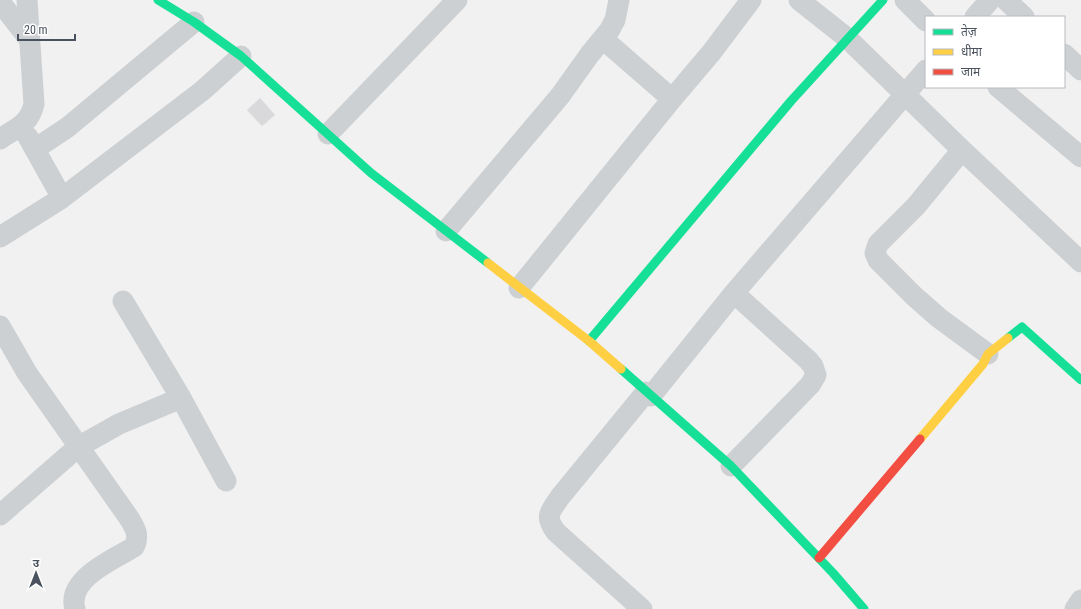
<svg xmlns="http://www.w3.org/2000/svg" width="1081" height="609" font-family="'Roboto Condensed','Noto Sans Devanagari',sans-serif">
<style>
.building{fill:#d9d9db;stroke:#e3e3e4}
.lines{fill:none;stroke-linecap:round;stroke-linejoin:round}
.street{stroke:#cdd0d2;stroke-width:21}
.fast{stroke:#16e098;stroke-width:9}
.slow{stroke:#ffcf43;stroke-width:9}
.jam{stroke:#f24e42;stroke-width:9}
</style>
<rect width="100%" height="100%" fill="#f2f1f1"/>
<!-- building -->
<path class="building" d="M260 98 275 115 262 126 247 110Z"/>
<g class="lines">
<!-- street -->
<path class="street" d="M799 0 847 38 962 150 1081 262
M905 0 926 21
M1006 0 1024 17
M0 2 29 39
M975 17 990 0
M1064 54 1081 70
M998 87 1081 157
M672 99 711 53 751 0
M328 134 457 0
M28 137 62 198
M0 139C16 128 29 125 34 104L27 0
M35 149 68 127 194 22
M962 150 916 206 878 244 875 253 878 260 914 296 939 318 988 354
M446 231 560 96 590 54 609 31 615 20 619 0
M0 237 62 198 202 91 241 56
M519 288 672 99 603 39
M0 326 27 373 129 518C135 528 140 535 134 547 114 559 66 579 75 609
M651 396 734 293 926 70
M181 398 226 481
M731 466 810 385 816 375 813 366 808 360 734 293
M0 515 78 447 119 424 181 398 123 301
M642 609 556 532C544 516 550 512 560 497L646 392
M1075 609 1081 600"/>
<!-- fast -->
<path class="fast" d="M158 0 194 22 241 56 371 173 488 263
M1008 338 1022 327 1081 380
M589 341 791 101 883 0
M621 369 731 466 833 573 864 609"/>
<!-- slow -->
<path class="slow" d="M488 263 589 341 621 369
M920 439 983 364 988 354 1008 338"/>
<!-- jam -->
<path class="jam" d="M819 558 920 439"/>
</g>
<!-- legend -->
<rect x="925" y="16" width="140" height="72" fill="#ffffff" stroke="#b6babf"/>
<rect x="933" y="29" width="20" height="6" fill="#16e098" stroke="#b6babf"/>
<text x="961" y="36" font-size="12" fill="#49525e">तेज़</text>
<rect x="933" y="49" width="20" height="6" fill="#ffcf43" stroke="#b6babf"/>
<text x="961" y="56" font-size="12" fill="#49525e">धीमा</text>
<rect x="933" y="69" width="20" height="6" fill="#f24e42" stroke="#b6babf"/>
<text x="961" y="76" font-size="12" fill="#49525e">जाम</text>
<!-- north arrow -->
<g transform="translate(36 573)" stroke="#ffffff" stroke-width="3" paint-order="stroke">
<path d="M0-3L7 15L0 10L-7 15Z" fill="#49525e"/>
<text y="-6" font-size="11" font-weight="bold" text-anchor="middle" fill="#49525e">उ</text>
</g>
<!-- scale -->
<path d="M18 34v6h57v-6" fill="none" stroke="#49525e" stroke-width="2"/>
<text x="24" y="34" font-size="12" fill="#49525e" stroke="#ffffff" stroke-width="3" paint-order="stroke">20 m</text>
</svg>
